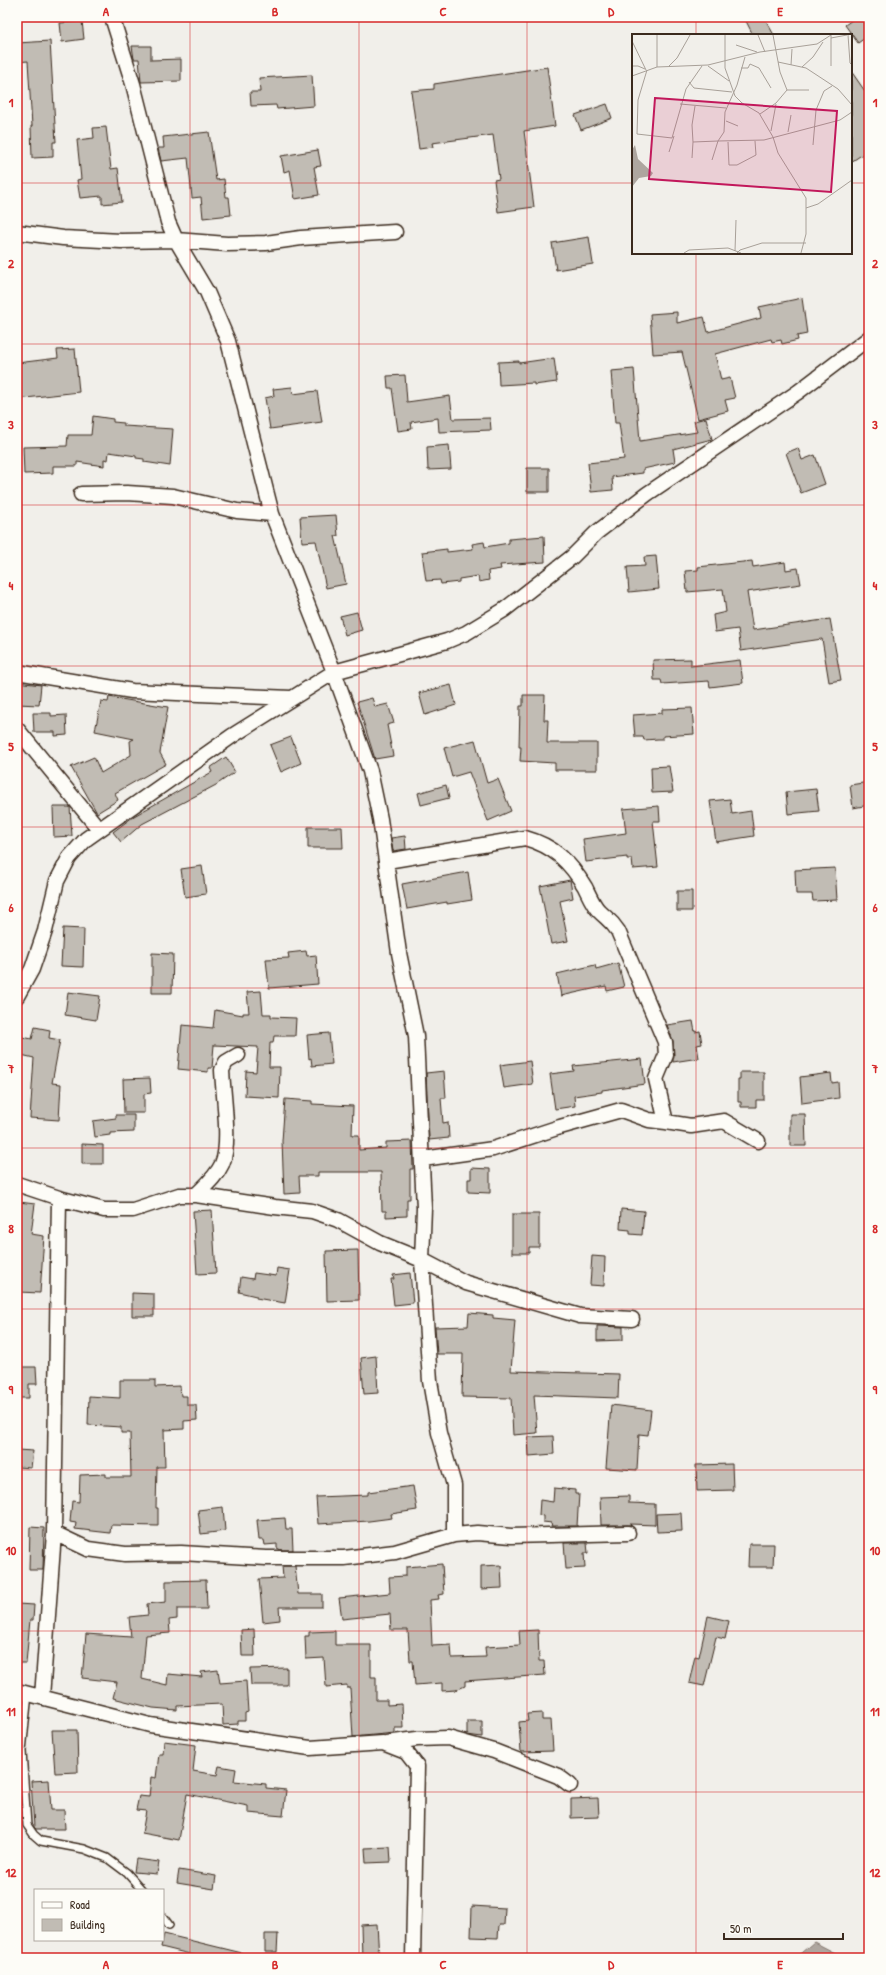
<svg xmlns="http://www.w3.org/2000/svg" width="886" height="1975" font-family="'Patrick Hand',sans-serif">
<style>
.water{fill:#aea69f;stroke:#80746b}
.building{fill:#c1bcb4;stroke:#3b2a1e}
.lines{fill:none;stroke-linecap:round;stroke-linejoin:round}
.lane-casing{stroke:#3b2a1e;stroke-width:10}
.street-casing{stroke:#3b2a1e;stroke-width:17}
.lane{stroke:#fdfcf7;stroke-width:7}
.street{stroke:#fdfcf7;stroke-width:14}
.grid{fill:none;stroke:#d62828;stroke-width:1;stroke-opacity:0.55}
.inset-road{fill:none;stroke:#a8a098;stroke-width:1}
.view{fill:#c2185b;fill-opacity:0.15;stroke:#c2185b;stroke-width:2}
.inset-edge{fill:none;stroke:#3b2a1e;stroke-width:2}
.neatline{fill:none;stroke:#d62828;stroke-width:1.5}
.grid-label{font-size:13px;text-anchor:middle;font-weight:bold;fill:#d62828}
</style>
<rect width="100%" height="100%" fill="#f1efea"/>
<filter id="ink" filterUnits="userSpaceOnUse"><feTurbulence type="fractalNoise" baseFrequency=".025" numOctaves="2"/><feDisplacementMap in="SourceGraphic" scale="8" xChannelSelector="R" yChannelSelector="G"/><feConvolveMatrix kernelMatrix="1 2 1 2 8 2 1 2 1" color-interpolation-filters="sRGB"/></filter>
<g filter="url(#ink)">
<!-- water -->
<path class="water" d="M814 1942 845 1958H795Z"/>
<!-- building -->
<path class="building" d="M753 17H764L774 35H753L746 21Z
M856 17H869V35L858 43 845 25Z
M82 21 84 39 62 42 60 23Z
M50 41 56 142H53V157L32 158 31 126H32L28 61 17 62V43Z
M132 46H151V60L181 59V81L141 82 139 59H134Z
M547 67 555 126 524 131 534 207 498 212 494 180 499 179 493 135 432 143 433 147 419 149 411 91 434 89V84Z
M851 71 869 97V150L851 162Z
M312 75 314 106 277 109 276 105 251 106 250 92H260L259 78Z
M607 104 612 118 581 130 575 115Z
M106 127 111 169 118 168 122 202 102 204V196L80 198 77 180 81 179 77 140 94 138 93 128Z
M209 132 216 180 224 179 226 197H229L231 215 203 218 201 197 192 198 188 158 161 161 158 148H164L163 137Z
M318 150 321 166 314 167 319 195 295 199 290 170 284 172 281 156Z
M589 237 593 264 556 270 552 243Z
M802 298 807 334 797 336 798 340 782 344 781 340 772 342 771 339 715 354 721 380 730 378 735 398 725 400 728 411 698 419 682 352 653 354 650 314 677 312V323L704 317 708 332 761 318 759 307Z
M75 349 79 392 17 399V363L58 358 57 350Z
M554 358 557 382 534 385V383L499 385 498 362 519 361V363Z
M634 369 640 441 697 432 694 421 706 418 712 439 673 449 675 462 643 469V473L612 477 613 490 591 492 588 463 624 459 619 423H615L611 371Z
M405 375 407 402 450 396 453 419 490 418 491 430 439 432 438 418 411 422 412 429 398 431 392 388H388L387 376Z
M292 387 293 394 317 391 322 422 270 429 265 398 274 396 273 389Z
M93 416 113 419V422L124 423V426L173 429 170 466 144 462V459L136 458V456L109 452 108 460 104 459V466L77 462V466H53V473L24 474 23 447 67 446 68 435H91Z
M449 445 451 469 428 470 427 447Z
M798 448 802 460 815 455 825 484 801 493 786 453Z
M527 468H549V492H527Z
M336 515 338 536H335L346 584 326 588 316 541 302 542 300 517Z
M544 536 545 562 500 565 501 569 488 571 489 580 479 582 478 576 459 579V582L441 584 440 580 426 581 422 552 447 549V552L473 549 472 544 484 542 485 547 509 543V539Z
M656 556 659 589 629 592 627 567 645 566 644 557Z
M752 561 753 567 785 562 786 570 798 568 801 584 747 592 753 630 830 619 841 680 829 682 822 639 741 651 738 629 715 632 713 615 726 612 723 589 687 592 685 571 698 570V567Z
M357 612 362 630 345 635 340 616Z
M691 659V666L740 660 743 683 710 687 709 681 662 684 661 680H654L653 660Z
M17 682 41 685 39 705 17 704Z
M451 685 456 705 425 715 419 693Z
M523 695H545L544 720H548L547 743H597V770H555V763L520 761 521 747H519L520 706H523Z
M109 697 168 707 160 753 166 764 115 793 118 800 97 813 71 767 94 757 101 773 131 755 130 741 134 739 95 731 101 701 108 702Z
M372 698 375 707 388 704 394 723 387 725 393 756 375 759 357 702Z
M692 708 694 734 663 736V739H658L644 740 643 737H635L633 715 662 713V709Z
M33 713H51V716L66 715 67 735 55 736V732H34Z
M291 737 301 763 281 772 270 745Z
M475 740 487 783 498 779 511 811 488 821 469 772 452 777 444 748Z
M226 757 235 772 216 785 142 824 121 842 113 832 134 816 212 772 210 768Z
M669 766 673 792 652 793 651 767Z
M869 782V805L853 808 850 785Z
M446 785 449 798 421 805 418 793Z
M816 789 819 811 788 814 786 792Z
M730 799 732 814 751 811 754 836 716 842 710 801Z
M659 806 660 821H653L658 867 633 869 632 859H627V857L586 862 583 839 626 833 623 809Z
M53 807H70L72 836 54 837Z
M308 827H342L343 848H308Z
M405 836 406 849 393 851 391 838Z
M202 866 206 894 185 897 181 869Z
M835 868 837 900 813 901 812 894H796L795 870Z
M468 872 472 900 447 904V902L407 909 402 884Z
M570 880 573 898 560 901 568 941 551 944 540 886Z
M677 891H692V911H677Z
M63 928 84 929 83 967 61 966Z
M306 951 307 956 316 955 318 984 269 988 266 959 289 958 288 953Z
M152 953 173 954 172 993H152Z
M618 963 624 987 607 991 606 986 561 996 557 974 595 965 596 969Z
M261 991 263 1014H271V1017L296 1018 295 1036H274L273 1043H270L269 1067H280L279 1098 245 1096 246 1071 256 1072 258 1047 214 1045 212 1068H208V1072L178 1069 182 1025 213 1028 215 1010 243 1015V1013H249L247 992Z
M68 992 100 996 96 1020 65 1015Z
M693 1021 695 1032 700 1031 702 1044 697 1045 699 1058 673 1062V1041L667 1025Z
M35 1027 50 1030 49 1038 60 1040 52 1083 61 1084 59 1120 30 1118 34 1058 17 1054V1036L32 1039Z
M329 1033 332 1064 312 1066 311 1058 309 1059 307 1035Z
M642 1059 645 1084 602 1090V1092L574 1096 575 1106 555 1109 550 1074 574 1071 573 1066Z
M530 1061 533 1084 504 1088 500 1065Z
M444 1071 446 1098H441L443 1123 448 1122 449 1138 429 1140 426 1073Z
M740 1072H764V1100H756V1107H741V1102H738V1079H740Z
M831 1073 832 1083 838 1082 839 1098 802 1103 800 1077Z
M150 1078 151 1093 144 1094V1113H124L123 1079Z
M285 1099 312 1101V1104L353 1106 352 1135H359V1150L386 1148V1142L412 1141 413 1169H410V1199H407V1216L386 1217V1211H382L381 1172H318V1176H299L300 1193 284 1194 282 1141Z
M790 1114H805L806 1146H790Z
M116 1115H134V1132L110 1133V1135L95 1137 93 1121 116 1118Z
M82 1144 103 1145V1164H82Z
M471 1168 490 1169V1193L468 1192V1179H471Z
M19 1202 35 1204 31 1234 44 1236 40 1293 19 1292 20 1279H17Z
M621 1209 644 1211 642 1235 630 1234V1230L620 1229Z
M212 1210 216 1273 197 1274 193 1211Z
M512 1214H539V1247H529V1253H512Z
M358 1250 359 1300 327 1301 326 1251Z
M592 1256 605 1257 604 1286 590 1285Z
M277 1268 290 1270 285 1303 256 1298V1296L239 1292 241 1277 253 1279 254 1273 276 1276Z
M410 1273 413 1303 394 1305 391 1279H394L393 1275Z
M132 1293 154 1294V1316H132Z
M469 1313 493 1315V1318L515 1320 511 1371 619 1374 618 1398 534 1395 537 1433 513 1435 511 1398 462 1397 463 1354H437L435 1327 468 1326Z
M597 1326 623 1327V1340L597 1341Z
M376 1356 378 1393 364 1394 361 1358Z
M17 1367H36L37 1384H29V1398H17Z
M120 1380H155V1387L180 1386 181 1396H187V1405H196L197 1420 184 1421V1429L164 1430 165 1467H157L156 1508H158V1526L111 1525 110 1533 75 1529 76 1523 70 1522 72 1501 79 1502 80 1475 106 1474V1477H131L130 1433H121V1427L88 1425 89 1396 120 1398Z
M611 1405 651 1410 648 1435 639 1434 637 1470 606 1468Z
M553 1436 554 1454 529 1456 528 1437Z
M17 1450 33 1451 31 1468 17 1467Z
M732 1464 733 1490 697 1491 696 1465Z
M413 1486 417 1510 391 1514 392 1518 369 1521 318 1524 316 1497 368 1495V1492Z
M554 1488 575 1490V1494H579L577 1526H551L552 1523 543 1522V1516L539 1515 540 1500 553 1502Z
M629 1496V1503L655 1504V1525L630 1524 631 1525H601L600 1497Z
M223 1507 225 1531 201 1534 198 1510Z
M681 1513 682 1531 657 1532 656 1514Z
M285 1518 286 1529H292L293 1550H281L277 1548V1544L265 1545 264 1540H259L257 1520Z
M30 1527 44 1528 43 1570H29Z
M564 1543H587L588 1553H584L585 1568 566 1569Z
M749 1544H774L773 1567H748Z
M442 1564 444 1594 438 1595 439 1599 430 1600 432 1646 451 1645 452 1658 486 1657 485 1647 520 1645 519 1631 538 1630 539 1661H544L545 1675 465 1681V1686L456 1690 442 1691V1683L415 1685 413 1661H410L408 1630H391L390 1614 342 1619 339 1598 390 1593 389 1577 406 1576V1567Z
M501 1565 502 1588 481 1589V1566Z
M282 1566H295L298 1594H322V1607H279L280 1620 263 1622 259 1579 283 1578Z
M206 1580 207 1609H177V1619L169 1620 170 1633 146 1635 142 1679 167 1685 168 1674 202 1677 201 1672 218 1670 220 1683 246 1681 248 1712 245 1713V1721H238V1724L223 1725 222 1704 177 1706V1710L153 1708 113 1698 117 1682 82 1678 86 1634 131 1637 129 1617 148 1615 147 1604 166 1602V1581Z
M17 1604 34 1605 33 1620H30L26 1663H17Z
M708 1616 729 1621 725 1639 716 1637 704 1686 689 1683 695 1656 699 1657Z
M254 1629 255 1656H242L241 1630Z
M335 1631V1645H371V1677H376V1700H387V1705L402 1704 403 1728H395V1733L353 1737 350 1688H347V1685L326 1687 324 1658 306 1659 305 1636H309V1632Z
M287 1668V1685H251L250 1669Z
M542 1713V1720H551L553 1751 521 1752 519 1722 528 1721 527 1714Z
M467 1721H482V1737L467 1735Z
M52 1730H77L78 1772 55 1773Z
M164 1741 196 1745 193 1771 217 1775 219 1766 236 1769 234 1781 266 1784V1788L286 1790 283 1816 248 1813V1806L187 1794 179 1840 142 1833 146 1811 136 1810 139 1796 149 1797 151 1777 156 1778 159 1754H163Z
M49 1780 51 1810H64L65 1829H36L34 1827 31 1781Z
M598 1798 599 1817 571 1818V1799Z
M390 1847 391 1862 366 1863 365 1848Z
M136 1859 159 1862 157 1874 134 1872Z
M179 1870 216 1876 214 1889 177 1883Z
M472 1906 505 1908 504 1925H499L498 1938 471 1937Z
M377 1924 379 1958H362L361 1925Z
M164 1934 242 1953 241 1958H206L161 1947Z
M265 1934H278L277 1952H265Z"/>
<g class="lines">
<defs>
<path id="lane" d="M28 1694 22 1751 27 1825 34 1835 41 1841 84 1849 107 1858 127 1873 142 1890
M163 1917 169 1925"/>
<path id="street" d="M17 232 63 238 121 241 176 240 227 244 266 243 301 238 395 232
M81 494 127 493 173 496 237 511 272 514
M17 672 132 691 291 698
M17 729 99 829
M387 861 525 838C554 846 570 862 585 887 589 895 593 905 599 911 607 919 611 920 618 931L665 1042 666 1055 656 1079 666 1122 649 1120 621 1110 560 1127 493 1149 423 1159
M17 996 32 969 45 931 57 881 69 858 86 839 232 736 334 672 447 641 466 633 504 610 572 557 596 533 647 494 798 392 869 338
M666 1122 691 1126 724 1121 758 1141
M17 1184 59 1198 104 1210H133L179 1195H196L275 1207 312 1211 338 1220 380 1243 422 1260 424 1208 416 1036 399 953 380 819 370 771 334 672 272 514 228 341 207 292 176 240 168 222 133 84 112 17
M196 1195C205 1186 216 1177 222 1164 231 1144 223 1094 222 1070L226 1062 238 1055
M54 1533 88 1549 125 1554 181 1553 266 1558H344L395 1552 454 1535V1485L439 1433 430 1381 422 1260 466 1283 580 1316 632 1319
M454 1535 477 1533 511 1536 628 1533
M17 1691 150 1725 310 1748 383 1743 406 1752 417 1766 413 1958
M42 1697 54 1533 59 1198
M386 1743 417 1739 448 1738 494 1751 558 1776 570 1785"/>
</defs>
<!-- lane casing -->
<use href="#lane" class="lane-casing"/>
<!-- street casing -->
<use href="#street" class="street-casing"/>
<!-- lane -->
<use href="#lane" class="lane"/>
<!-- street -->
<use href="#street" class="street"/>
</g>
</g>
<!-- grid -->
<path class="grid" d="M190 17V1958M359 17V1958M527 17V1958M696 17V35M17 183H633M851 183H869M696 253V1958M17 344H869M17 505H869M17 666H869M17 827H869M17 988H869M17 1148H869M17 1309H869M17 1470H869M17 1631H869M17 1792H869"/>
<!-- overview -->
<g transform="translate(632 34)">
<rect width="220" height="220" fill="#f1efea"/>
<path d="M3 111 6 125 21 139 19 142 7 144 0 153V116Z" fill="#aea69f"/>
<path class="inset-road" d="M25 1V33M93 1V34L103 62 110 69 127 79 141 103 146 119 174 164V200L169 219M126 1 133 18M199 1V32M216 1 218 29 220 31M199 4 215 1M0 7 14 36M104 11 125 18M113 23 105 51 93 78 92 98 86 107 132 106 208 86 220 78M146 28 174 34 206 55 220 71M159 31 160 15M0 32H6L13 35M37 32 45 24 58 1M76 32 97 47M170 33 181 23 191 8M109 34H116L118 30 127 34 139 54M15 36 6 66 5 100 40 104 54 55 70 32M0 42 25 33 76 31 128 18 185 10 199 1M57 48 62 54 100 58M155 56H177M48 70 94 74M63 72 60 91 61 108 86 107 80 126M128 80 144 69 155 56 148 38 141 1M94 87 106 92M139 97 144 70M156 98 159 81M96 108 97 131H105L124 121 123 107M181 111 184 76 192 57 200 52M37 118 42 102M60 124 61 108M174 174 186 170 220 146M103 217 104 186M52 219 57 216 96 214 109 219M105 219 108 216 130 209H174"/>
<path class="view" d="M23 64 205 77 199 158 17 145Z"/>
<rect width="220" height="220" class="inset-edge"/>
</g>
<!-- margin -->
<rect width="886" height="1975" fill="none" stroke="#fdfcf7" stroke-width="44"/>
<!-- legend -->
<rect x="34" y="1889" width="130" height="52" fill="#fdfcf7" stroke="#afa8a0"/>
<rect x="42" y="1902" width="20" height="6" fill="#fdfcf7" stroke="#afa8a0"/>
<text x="70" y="1909" font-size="12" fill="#3b2a1e">Road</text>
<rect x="42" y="1919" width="20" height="12" fill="#c1bcb4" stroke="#afa8a0"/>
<text x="70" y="1929" font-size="12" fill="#3b2a1e">Building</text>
<!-- scale -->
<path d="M724 1933v6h119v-6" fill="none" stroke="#3b2a1e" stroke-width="2"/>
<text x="730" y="1933" font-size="12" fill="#3b2a1e" stroke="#fdfcf7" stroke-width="3" paint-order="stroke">50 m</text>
<rect x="22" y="22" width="842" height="1931" class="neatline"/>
<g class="grid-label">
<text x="106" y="16">A</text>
<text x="275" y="16">B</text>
<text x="443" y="16">C</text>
<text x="611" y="16">D</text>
<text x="780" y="16">E</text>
<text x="11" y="107">1</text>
<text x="875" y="107">1</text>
<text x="11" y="268">2</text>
<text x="875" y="268">2</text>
<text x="11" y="429">3</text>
<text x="875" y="429">3</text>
<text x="11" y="590">4</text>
<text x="875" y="590">4</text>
<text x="11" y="751">5</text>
<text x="875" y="751">5</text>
<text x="11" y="912">6</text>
<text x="875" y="912">6</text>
<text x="11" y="1073">7</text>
<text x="875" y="1073">7</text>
<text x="11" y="1233">8</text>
<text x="875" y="1233">8</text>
<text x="11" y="1394">9</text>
<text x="875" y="1394">9</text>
<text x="11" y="1555">10</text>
<text x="875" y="1555">10</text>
<text x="11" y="1716">11</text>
<text x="875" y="1716">11</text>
<text x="11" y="1877">12</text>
<text x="875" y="1877">12</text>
<text x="106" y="1969">A</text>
<text x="275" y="1969">B</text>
<text x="443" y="1969">C</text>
<text x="611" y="1969">D</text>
<text x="780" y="1969">E</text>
</g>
</svg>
